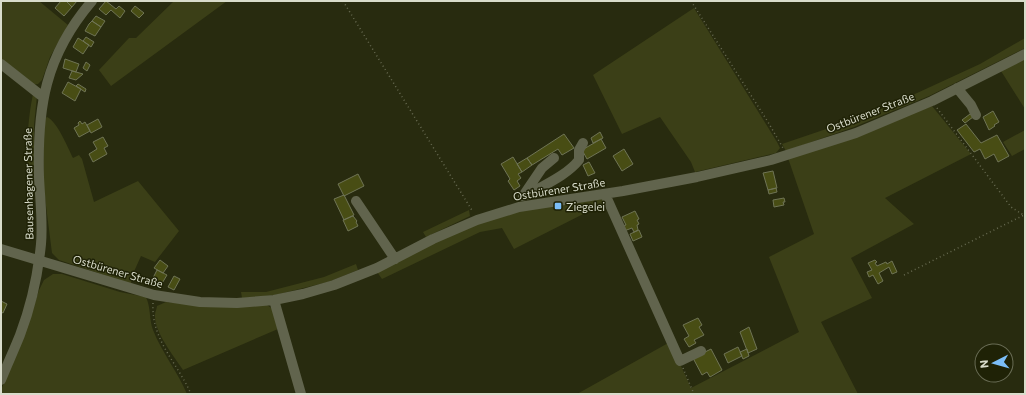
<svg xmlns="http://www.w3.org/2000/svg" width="1026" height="395" font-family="Commissioner,sans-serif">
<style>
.green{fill:#3b3f17}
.building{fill:#484d14;stroke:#6f7455}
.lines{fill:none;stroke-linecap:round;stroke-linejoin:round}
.path{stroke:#676a51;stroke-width:1.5;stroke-dasharray:1 3;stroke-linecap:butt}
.minor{stroke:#61644d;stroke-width:10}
.poi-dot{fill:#7bbef8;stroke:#1f2206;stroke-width:1.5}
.labels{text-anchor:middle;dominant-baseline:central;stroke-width:3;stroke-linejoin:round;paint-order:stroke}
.street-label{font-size:11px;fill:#d9dccb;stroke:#1f2206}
.poi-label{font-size:11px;fill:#d9dccb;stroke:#1f2206;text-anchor:start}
</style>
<rect width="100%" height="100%" fill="#282b0f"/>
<!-- green -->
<path class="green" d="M1 1H39L68 25 50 57 42 80 38 84 31 85 1 61Z
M174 1H227L111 86 99 70 129 38H136Z
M694 8 777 142 780 148 776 153 695 172 691 162 660 117 622 134 593 75Z
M1025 38V48L929 96 854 127 786 151 782 144 841 124 891 105 980 64Z
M1025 58V109L1001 71Z
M33 94 37 96 34 125V227H29C27 183 24 137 33 94Z
M932 106 971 154 885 198 914 224 851 258 872 298 821 322 858 394H577L670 342 691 388 799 332 769 257 814 234 788 158Z
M47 117C57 121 68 148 73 158L79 155 82 159 94 202 138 181 179 231 155 262 141 256 132 276 131 284 59 260 52 253 44 190 43 119Z
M1025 130V149L1012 156 1003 142Z
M604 196 607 202 514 249 502 228 480 232 382 279 377 272C410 255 444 235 479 223 519 209 562 203 604 196Z
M469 210 470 216 426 237 423 232Z
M356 264 358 270 328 282 275 295 242 298 241 292H266L324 277Z
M53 274H62L120 292 146 297C151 308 149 319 153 330 162 353 178 372 187 394H1V390L32 312 39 290 44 280Z
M166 302 221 307 267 305 273 309 278 329 183 370C174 356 154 332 155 315 155 312 157 308 157 306Z"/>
<!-- building -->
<path class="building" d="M61 1H66L72 7 64 16 55 8Z
M66 1H77L72 7Z
M106 1 116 9 119 6 125 11 120 18 111 10 106 15 99 9Z
M135 6 144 13 139 18 131 11Z
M96 16 105 21 101 27 92 21Z
M92 21 101 27 95 36 85 31 89 24Z
M86 37 94 42 91 47 83 41Z
M78 38 89 45 83 54 73 47Z
M65 59 79 64 76 72 63 68Z
M86 62 90 65 87 71 83 68Z
M72 71 76 72 83 74 76 80 69 78Z
M68 82 81 89 75 101 62 93Z
M78 84 86 89 85 92 76 86Z
M993 111 999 122 994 125 995 126 989 130 983 117Z
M970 114 973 117 965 123 962 120Z
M98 119 102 127 91 133 87 125Z
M80 121 82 124 85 122 90 131 79 137 74 128 79 125 78 123Z
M966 124 981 143 997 135 1009 156 998 162 994 154 985 159 980 149 974 152 957 130Z
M600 132 603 138 593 143 591 138Z
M564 134 574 148 562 155 558 149 532 165 527 158Z
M103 137 108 146 104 148 107 154 93 162 89 154 97 149 93 142Z
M601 139 606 148 587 159 582 150Z
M624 149 633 164 622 171 613 156Z
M513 157 522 172 518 174 521 178 517 181 520 186 514 190 508 181 510 179 501 164Z
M527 158 532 165 522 172 517 164Z
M589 162 595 173 588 176 583 165Z
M773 171 777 188 768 190 763 173Z
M358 174 364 186 344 196 338 184Z
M776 188 777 192 769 194 768 190Z
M344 195 354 215 344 220 334 199Z
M784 198 785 202H783L784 205 774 207 773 200Z
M635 211 639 219 637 220 639 224 637 225 638 230 634 232 632 228 624 231 622 226 626 225 622 217Z
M353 216 357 221 356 222 358 226 348 231 343 220Z
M639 230 642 237 633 241 630 234Z
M160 260 168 266 163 273 154 268Z
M875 260 877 262 875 263 877 266 886 262 887 264 892 261 897 272 892 274 889 267 879 273 883 281 878 284 873 275 869 277 867 272 872 270 868 263Z
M157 270 167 275 161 285 152 280Z
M174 276 180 279 174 290 168 287Z
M1 301 7 304 3 313 1 312Z
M698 318 702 325 699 327 704 335 694 340 696 343 689 347 684 339 689 336 683 325Z
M749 327 757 349 748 353 740 332Z
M738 347 742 356 728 363 724 354Z
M711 349 722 370 710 377 707 372 702 375 693 358Z
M747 349 749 356 743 359 740 352Z"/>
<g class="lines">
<!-- path -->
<path class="path" d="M343 1 473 212
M691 1 768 122 783 148
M937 108 1011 207 1025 216
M904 275 1024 215
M153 303C151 340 177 362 191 394
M683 368 694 394"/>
<!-- minor -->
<path class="minor" d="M1 64 43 97
M957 88 971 105 976 115
M605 194 680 361 701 351
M524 195 529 194C546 184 567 175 579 160V150L583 143
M523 196 542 168 554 158
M356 201 395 259
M1 249 154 295 200 302 237 303 274 300 303 294 334 285 377 268 433 239 477 220 519 207 623 191 697 177 771 160 856 133 932 101 1025 54
M274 300 301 394
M1 380C7 365 14 350 20 335 31 306 38 274 41 244 43 222 40 199 39 177 37 107 45 56 92 1"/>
</g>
<!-- markers -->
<rect class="poi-dot" x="554" y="202" width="8" height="8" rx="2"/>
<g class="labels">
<!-- street labels -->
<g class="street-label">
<text transform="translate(870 112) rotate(-21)">Ostbürener Straße</text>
<text transform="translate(28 184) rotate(-91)">Bausenhagener Straße</text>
<text transform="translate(559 189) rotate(-9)">Ostbürener Straße</text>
<text transform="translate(118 271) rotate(16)">Ostbürener Straße</text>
</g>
<!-- poi labels -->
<g class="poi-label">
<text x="566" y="206">Ziegelei</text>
</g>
</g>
<!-- border -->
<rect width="1026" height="395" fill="none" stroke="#d9dccb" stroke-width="4"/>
<!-- north arrow -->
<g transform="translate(994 363) rotate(264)"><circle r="19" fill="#1f2206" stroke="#696c55"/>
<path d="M0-3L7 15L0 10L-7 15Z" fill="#7bbef8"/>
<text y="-6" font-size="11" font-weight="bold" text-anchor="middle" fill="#d9dccb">N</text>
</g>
</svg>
